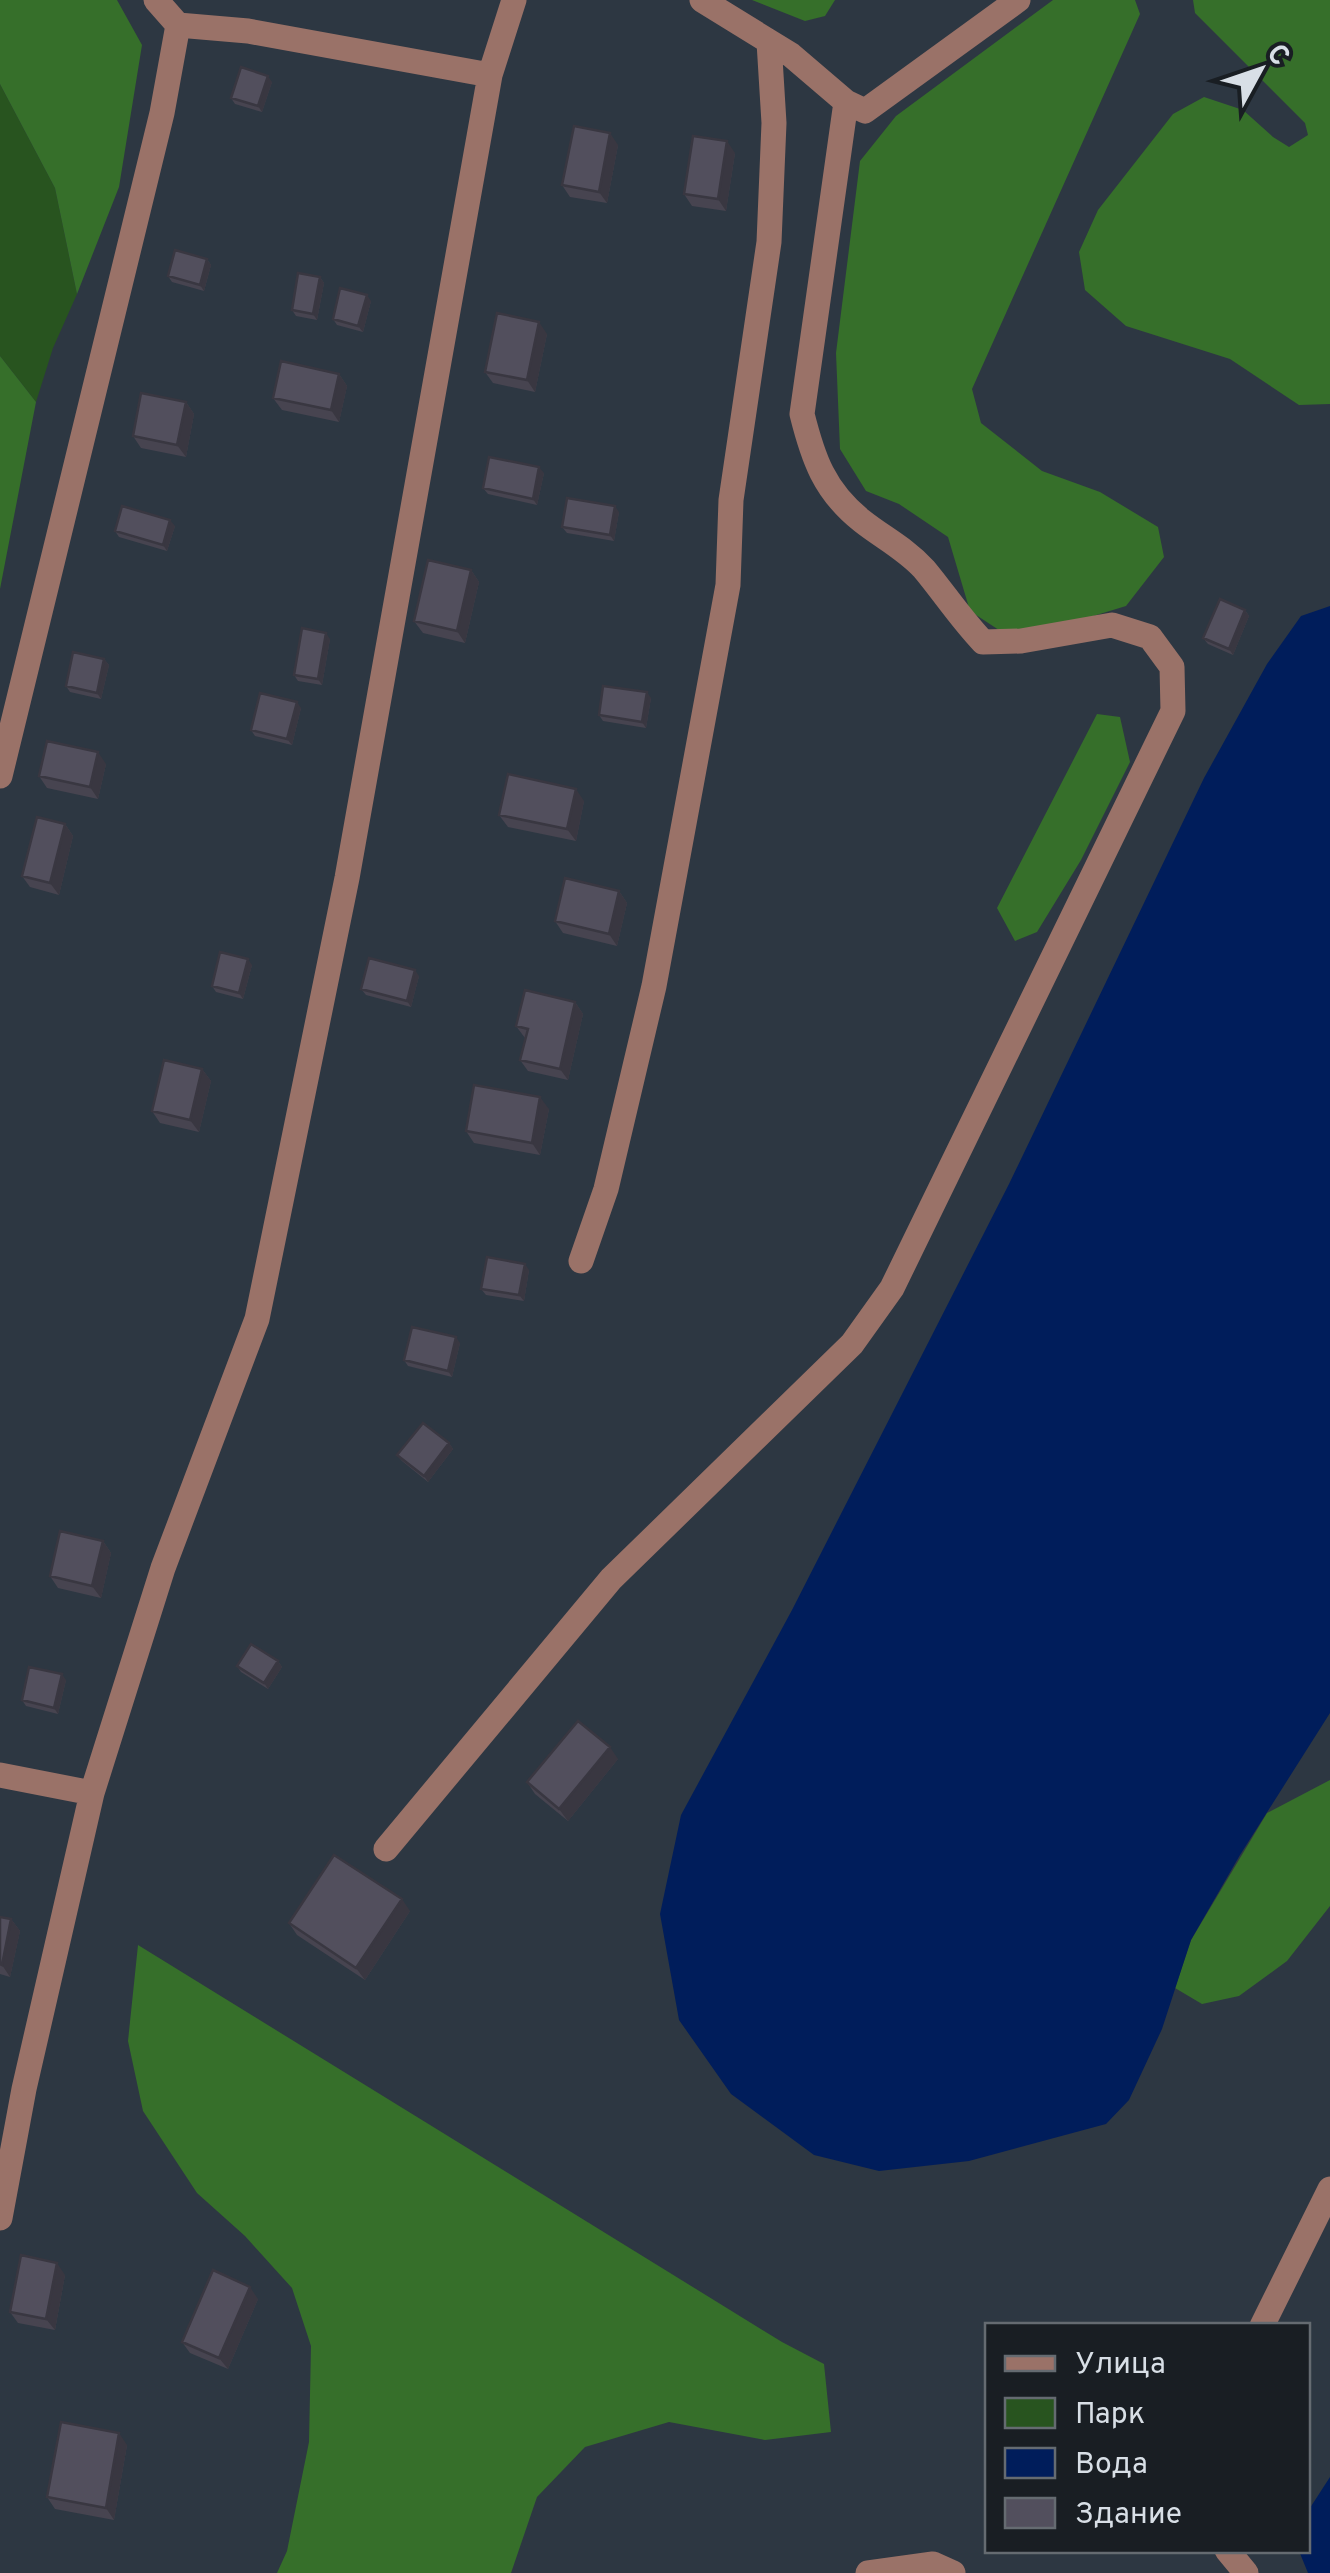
<svg xmlns="http://www.w3.org/2000/svg" width="1330" height="2573" font-family="Overpass,sans-serif">
<style>
.green{fill:#28541f}
.forest{fill:#366f2a}
.water{fill:#001d5b}
.lines{fill:none;stroke-linecap:round;stroke-linejoin:round}
.minor{stroke:#9a7268;stroke-width:25}
.wall{fill:#474450}
.shaded-wall{fill:#393741}
.building{fill:#524f5d;stroke:#393741;stroke-width:2.5}
</style>
<rect width="100%" height="100%" fill="#2d3742"/>
<!-- green -->
<path class="green" d="M0 84 55 188 77 294 53 348 36 402 0 356Z"/>
<!-- forest -->
<path class="forest" d="M0 0H117L142 45 119 187 77 294 55 188 0 84Z
M752 0H835L825 16 805 21Z
M1053 0H1135L1140 14 972 389 981 423 1042 471 1100 492 1158 527 1164 557 1126 606 1067 624 1005 634 970 611 948 537 899 504 866 491 840 449 836 353 860 161 896 116Z
M1193 0H1330V404L1299 405 1230 359 1126 326 1085 290 1079 252 1098 210 1173 114 1204 97 1243 110 1273 137 1289 147 1308 135 1305 123 1195 13Z
M0 356 36 402 0 589Z
M1097 714 1120 717 1130 762 1081 860 1037 932 1015 941 997 908Z
M1330 1780V1906L1287 1961 1239 1996 1202 2004 1175 1988 1191 1940 1267 1813Z
M138 1945 782 2342 824 2364 831 2432 765 2440 669 2422 585 2447 537 2497 511 2573H277L287 2551 309 2442 311 2346 292 2288 245 2236 197 2193 143 2111 128 2041Z"/>
<!-- water -->
<path class="water" d="M1330 606V1713L1240 1855 1191 1940 1162 2029 1129 2100 1106 2124 969 2161 879 2171 814 2155 731 2094 679 2020 660 1914 681 1815 792 1610 1009 1184 1204 778 1267 664 1301 616Z
M1330 2477V2573H1308L1299 2551 1308 2550V2511Z"/>
<g class="lines">
<!-- minor -->
<path class="minor" d="M156 0 178 25 248 31 490 75
M702 0 791 55 846 102 865 111 1018 0
M0 776 162 113 178 25
M581 1261 606 1189 654 986 728 585 731 500 769 242 774 123 769 42
M0 1775 92 1793
M386 1849 611 1579 852 1344 892 1288 1173 711 1172 667 1150 637 1112 625 1021 641 983 642C961 619 944 593 924 569 906 549 882 537 862 521 824 491 813 458 802 414L846 102
M0 2218 24 2089 92 1793 163 1568 257 1319 347 878 490 75 514 0
M1262 2326 1330 2189
M1227 2550 1246 2573
M868 2573 933 2564 953 2573"/>
</g>
<!-- wall -->
<path class="wall" d="M272 82 262 112 235 104 231 98Z
M618 145 607 203 570 197 562 185Z
M735 153 726 211 692 206 684 194Z
M207 259 211 265 204 291 172 282 168 276Z
M320 277 324 283 317 320 296 316 292 310Z
M371 301 363 332 337 325 333 319Z
M547 334 535 392 493 383 485 372Z
M339 374 347 386 339 422 282 410 273 398Z
M186 402 194 414 186 457 141 448 133 436Z
M544 473 537 505 488 494 483 488Z
M619 512 614 541 567 533 562 527Z
M175 526 167 551 119 537 115 531Z
M471 570 479 582 465 643 423 633 414 621Z
M1245 610 1249 616 1233 655 1208 644 1203 638Z
M330 639 322 685 298 681 294 675Z
M104 659 109 665 101 699 70 692 66 686Z
M651 698 646 728 603 721 599 715Z
M301 708 292 745 255 736 251 730Z
M106 764 98 799 47 788 39 776Z
M584 801 576 841 508 827 499 815Z
M65 824 73 836 59 895 30 887 22 876Z
M619 891 627 903 617 946 563 933 555 921Z
M252 965 243 999 216 992 212 986Z
M419 976 411 1007 366 995 361 989Z
M575 1002 583 1014 568 1080 528 1071 520 1060 525 1038 516 1026Z
M202 1069 211 1081 199 1132 160 1123 152 1111Z
M549 1109 540 1155 474 1143 466 1131Z
M529 1270 524 1301 486 1295 481 1289Z
M460 1343 452 1377 408 1366 404 1360Z
M449 1443 453 1449 428 1482 402 1461 397 1455Z
M103 1541 111 1553 101 1598 58 1588 50 1576Z
M278 1661 282 1667 268 1689 241 1672 237 1666Z
M66 1680 58 1714 26 1706 22 1700Z
M618 1759 568 1821 535 1794 527 1782Z
M410 1911 365 1980 297 1935 289 1923Z
M0 1917 11 1919 20 1931 10 1977 0 1974Z
M65 2275 55 2330 18 2323 10 2312Z
M258 2299 228 2369 190 2353 182 2342Z
M127 2445 114 2520 55 2509 47 2497Z"/>
<!-- shaded-wall -->
<path class="shaded-wall" d="M268 76 272 82 262 112 258 106Z
M610 133 618 145 607 203 599 192Z
M727 141 735 153 726 211 718 199Z
M207 259 211 265 204 291 200 285Z
M320 277 324 283 317 320 313 314Z
M367 295 371 301 363 332 358 326Z
M539 322 547 334 535 392 527 380Z
M339 374 347 386 339 422 331 410Z
M186 402 194 414 186 457 177 445Z
M539 467 544 473 537 505 533 499Z
M615 506 619 512 614 541 610 535Z
M170 520 175 526 167 551 163 545Z
M471 570 479 582 465 643 457 631Z
M1245 610 1249 616 1233 655 1229 649Z
M326 633 330 639 322 685 318 679Z
M104 659 109 665 101 699 97 693Z
M647 692 651 698 646 728 642 722Z
M297 702 301 708 292 745 287 739Z
M98 752 106 764 98 799 90 787Z
M576 789 584 801 576 841 567 829Z
M65 824 73 836 59 895 50 883Z
M619 891 627 903 617 946 609 934Z
M248 959 252 965 243 999 239 993Z
M415 970 419 976 411 1007 407 1001Z
M575 1002 583 1014 568 1080 560 1069Z
M202 1069 211 1081 199 1132 190 1120Z
M540 1097 549 1109 540 1155 532 1143Z
M525 1264 529 1270 524 1301 519 1295Z
M456 1337 460 1343 452 1377 448 1371Z
M449 1443 453 1449 428 1482 424 1476Z
M103 1541 111 1553 101 1598 92 1586Z
M278 1661 282 1667 268 1689 264 1683Z
M62 1674 66 1680 58 1714 54 1708Z
M610 1747 618 1759 568 1821 559 1809Z
M402 1899 410 1911 365 1980 356 1968Z
M11 1919 20 1931 10 1977 2 1965Z
M57 2263 65 2275 55 2330 46 2319Z
M250 2287 258 2299 228 2369 219 2358Z
M119 2433 127 2445 114 2520 106 2508Z"/>
<!-- building -->
<path class="building" d="M241 67 268 76 258 106 231 98Z
M574 126 610 133 599 192 562 185Z
M693 136 727 141 718 199 684 194Z
M175 250 207 259 200 285 168 276Z
M298 273 320 277 313 314 292 310Z
M340 288 367 295 358 326 333 319Z
M497 313 539 322 527 380 485 372Z
M281 361 339 374 331 410 273 398Z
M141 393 186 402 177 445 133 436Z
M489 457 539 467 533 499 483 488Z
M567 498 615 506 610 535 562 527Z
M122 506 170 520 163 545 115 531Z
M428 560 471 570 457 631 414 621Z
M1220 599 1245 610 1229 649 1203 638Z
M302 628 326 633 318 679 294 675Z
M73 652 104 659 97 693 66 686Z
M603 686 647 692 642 722 599 715Z
M260 693 297 702 287 739 251 730Z
M47 741 98 752 90 787 39 776Z
M508 774 576 789 567 829 499 815Z
M37 817 65 824 50 883 22 876Z
M565 878 619 891 609 934 555 921Z
M220 952 248 959 239 993 212 986Z
M369 958 415 970 407 1001 361 989Z
M525 990 575 1002 560 1069 520 1060 528 1029 516 1026Z
M164 1060 202 1069 190 1120 152 1111Z
M474 1085 540 1097 532 1143 466 1131Z
M487 1257 525 1264 519 1295 481 1289Z
M412 1327 456 1337 448 1371 404 1360Z
M423 1423 449 1443 424 1476 397 1455Z
M60 1531 103 1541 92 1586 50 1576Z
M251 1644 278 1661 264 1683 237 1666Z
M29 1667 62 1674 54 1708 22 1700Z
M578 1721 610 1747 559 1809 527 1782Z
M334 1855 402 1899 356 1968 289 1923Z
M0 1917 11 1919 2 1965 0 1964Z
M21 2255 57 2263 46 2319 10 2312Z
M213 2270 250 2287 219 2358 182 2342Z
M61 2422 119 2433 106 2508 47 2497Z"/>
<!-- legend -->
<rect x="985" y="2323" width="325" height="230" fill="#191e23" stroke="#656b71" stroke-width="2.5"/>
<rect x="1005" y="2356" width="50" height="15" fill="#9a7268" stroke="#656b71" stroke-width="2.5"/>
<text x="1075" y="2373" font-size="30" fill="#d8dfe6">Улица</text>
<rect x="1005" y="2398" width="50" height="30" fill="#28541f" stroke="#656b71" stroke-width="2.5"/>
<text x="1075" y="2423" font-size="30" fill="#d8dfe6">Парк</text>
<rect x="1005" y="2448" width="50" height="30" fill="#001d5b" stroke="#656b71" stroke-width="2.5"/>
<text x="1075" y="2473" font-size="30" fill="#d8dfe6">Вода</text>
<rect x="1005" y="2498" width="50" height="30" fill="#524f5d" stroke="#656b71" stroke-width="2.5"/>
<text x="1075" y="2523" font-size="30" fill="#d8dfe6">Здание</text>
<!-- north arrow -->
<g transform="translate(1260 70) rotate(50)" stroke="#191e23" stroke-width="8" paint-order="stroke">
<path d="M0-8L18 38L0 25L-18 38Z" fill="#d8dfe6"/>
<text y="-15" font-size="28" font-weight="bold" text-anchor="middle" fill="#d8dfe6">С</text>
</g>
</svg>
